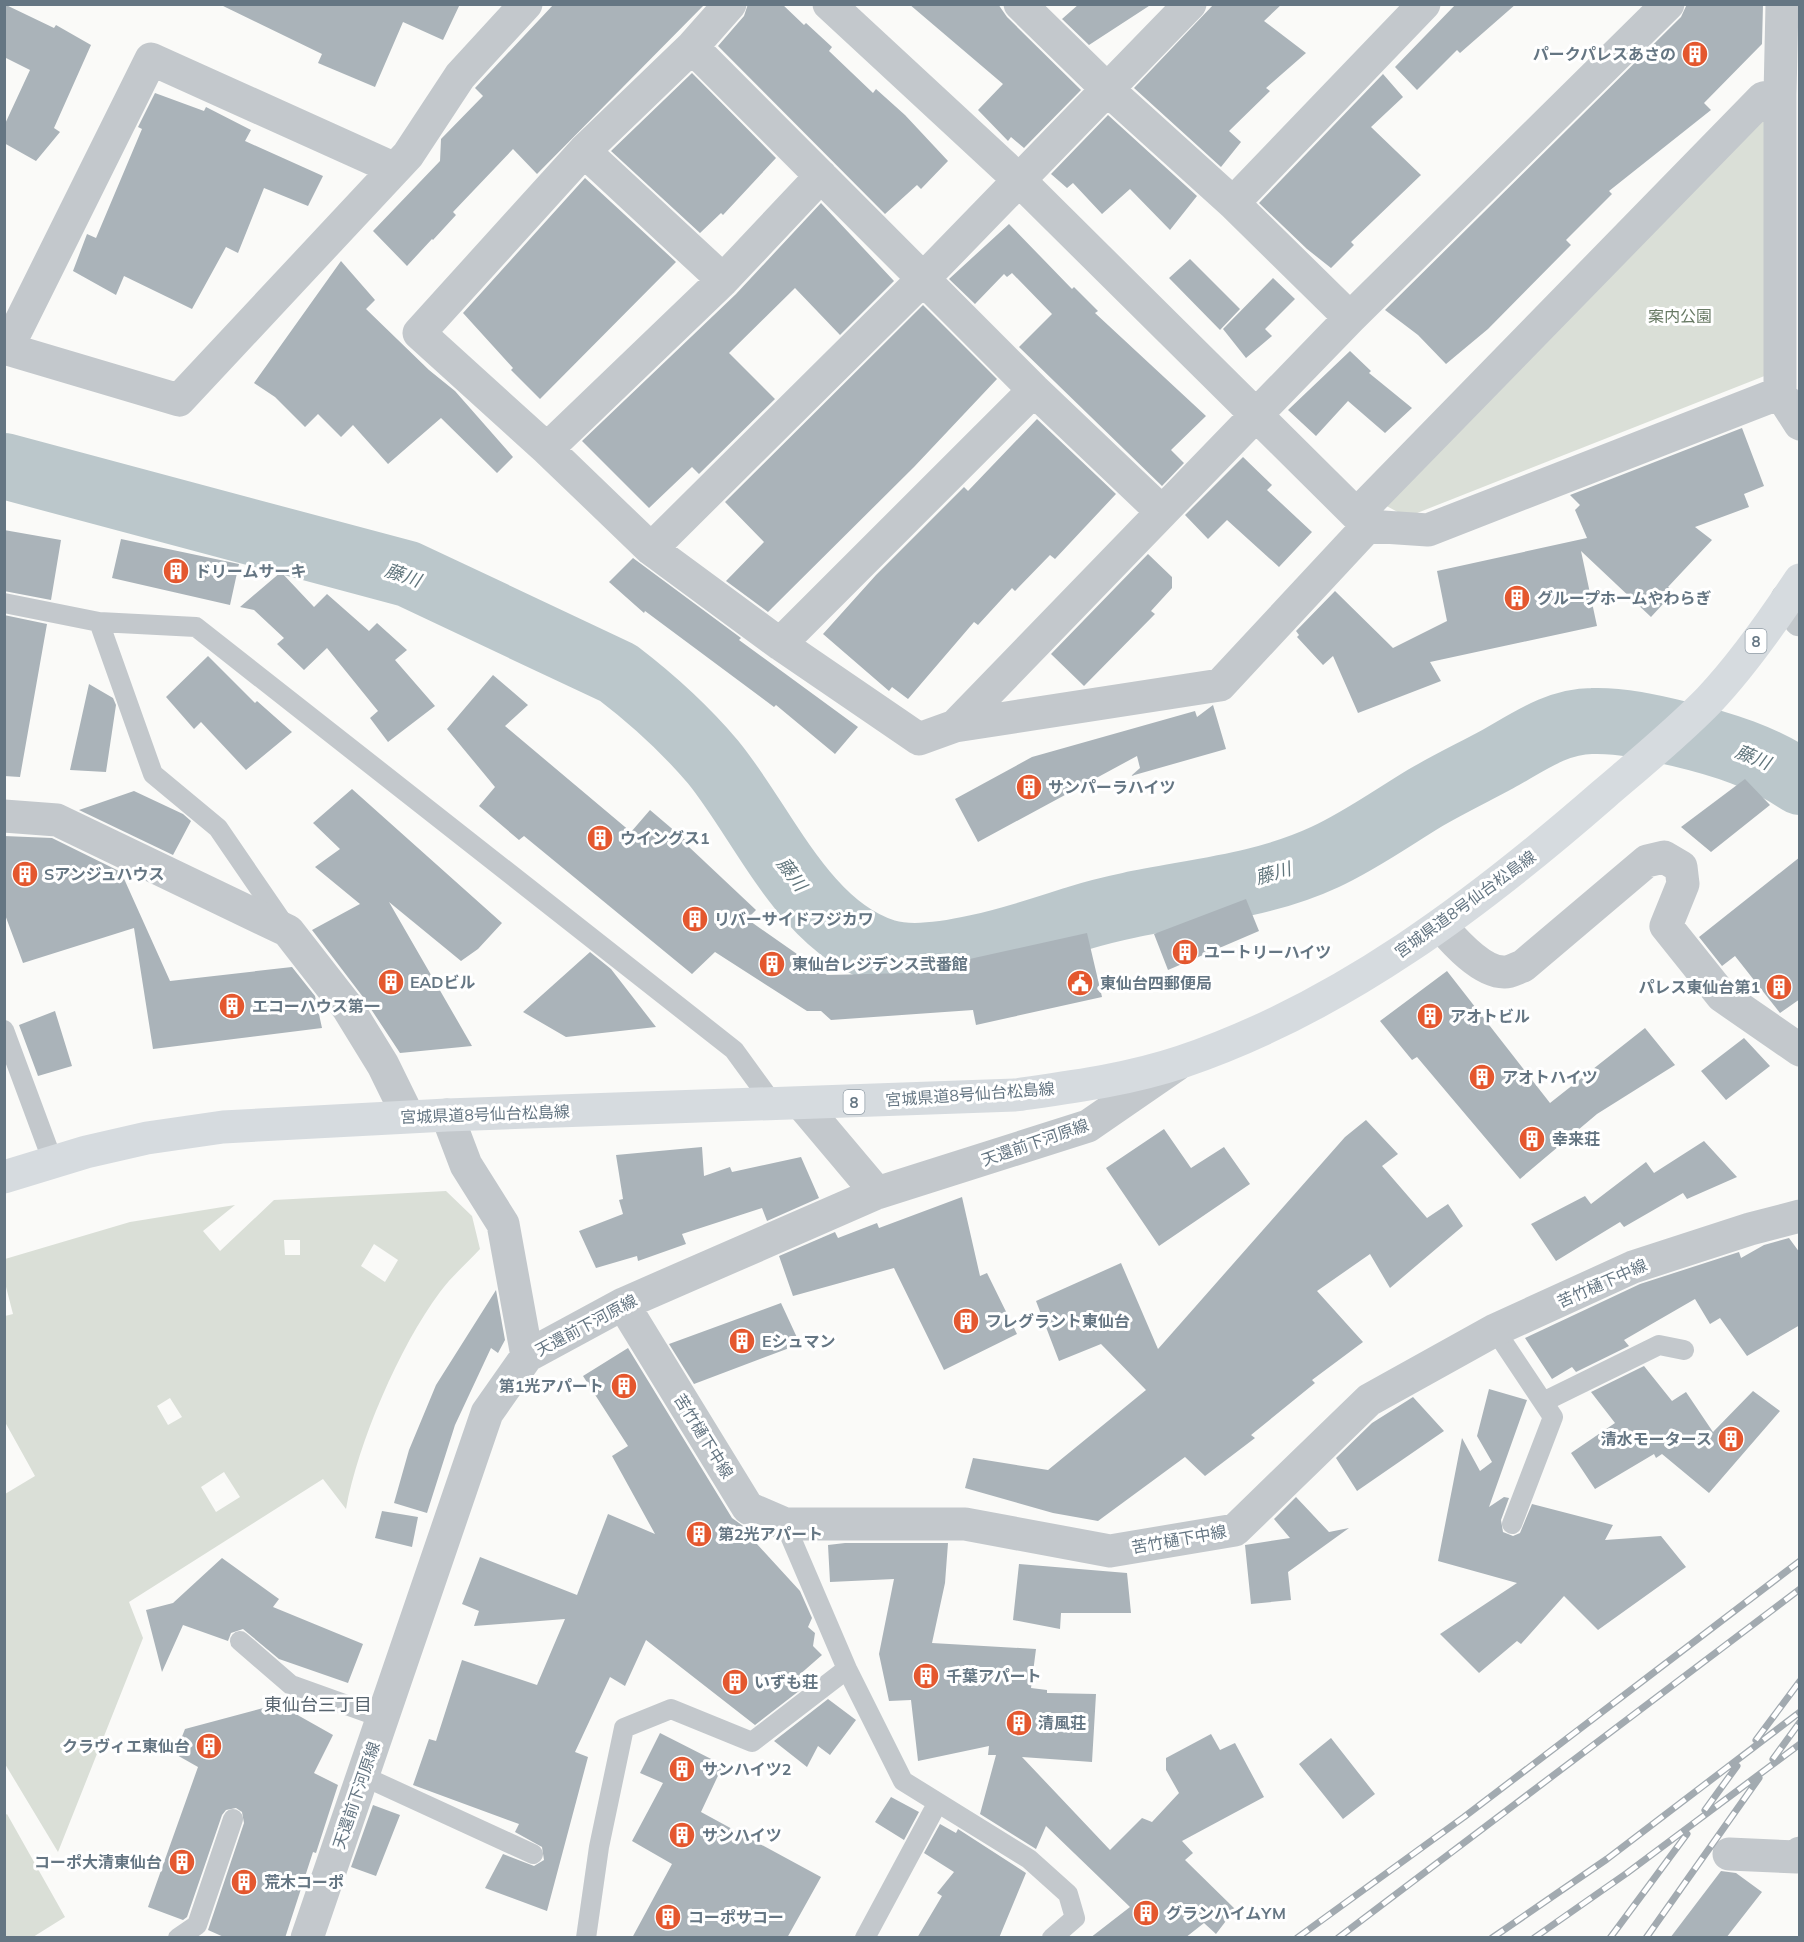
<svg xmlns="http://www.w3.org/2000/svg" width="1804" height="1942" font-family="Mulish,'Noto Sans JP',sans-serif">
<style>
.green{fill:#dadfd7;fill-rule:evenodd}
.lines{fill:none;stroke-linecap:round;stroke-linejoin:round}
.river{stroke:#bbc7cb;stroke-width:66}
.building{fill:#aab3b9}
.service{stroke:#c3c8cc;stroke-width:20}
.minor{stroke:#c3c8cc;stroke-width:33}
.primary{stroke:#d6dbdf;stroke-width:33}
.rail-casing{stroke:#a2aab0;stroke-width:7}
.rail{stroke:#fff;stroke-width:4.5;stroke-dasharray:14;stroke-linecap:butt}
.labels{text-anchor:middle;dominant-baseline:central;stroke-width:6;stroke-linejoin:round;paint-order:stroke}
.shield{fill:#fff;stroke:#939fa8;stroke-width:1.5}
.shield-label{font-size:15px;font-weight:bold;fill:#657683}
.poi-label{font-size:16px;font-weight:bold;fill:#657683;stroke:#fff;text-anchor:start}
.park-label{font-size:16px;fill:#687a64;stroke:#fff}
.street-label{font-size:16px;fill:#657683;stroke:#fff}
.water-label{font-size:18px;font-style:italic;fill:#60757c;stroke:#fff}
.neighbourhood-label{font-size:18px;fill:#57646e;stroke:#fff}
</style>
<rect width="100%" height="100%" fill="#fafaf8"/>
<!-- green -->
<path class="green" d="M1756 114 1765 121 1767 375 1407 517 1381 503Z
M446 1191 472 1216 480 1249C467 1263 451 1277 440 1292 399 1347 358 1443 346 1509L323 1479 129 1602 143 1638 58 1852 5 1764V1494L35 1476 5 1422V1316L13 1314 5 1283V1259L130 1222 235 1205 203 1231 220 1251 274 1200ZM284 1240H300V1255H285ZM374 1244 398 1260 385 1282 361 1266ZM170 1398 182 1417 168 1425 157 1406ZM224 1472 240 1497 216 1512 201 1487Z
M7 1814 65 1917 33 1937H5L4 1816Z"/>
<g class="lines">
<!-- river -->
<path class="river" d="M4 466 408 574 618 673C652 699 685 729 713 762 763 823 804 927 885 952 933 967 1030 934 1079 918 1159 893 1248 893 1325 857 1360 841 1392 818 1425 798 1449 784 1474 772 1498 759 1527 743 1557 721 1592 721 1621 720 1651 727 1680 734 1722 744 1764 757 1800 782"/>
</g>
<!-- building -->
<path class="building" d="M4 4 54 28 56 25 91 45 54 128 60 132 36 161 4 143V126L30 70 4 57Z
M219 4H460L443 40 403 22 375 87 318 63 322 54Z
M554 4H705L537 174 513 149 453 212 456 215 433 240 432 239 407 266 373 231 440 161 441 139 483 96 475 88Z
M748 4H782L804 25 806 23 832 47 829 51 873 93 876 89 905 115 948 161 921 189 917 185 885 214 718 46 744 16Z
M909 4H998L1007 17 1081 90 1024 148 1011 137 1008 141 978 110 1003 84Z
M1079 4H1152L1089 45 1062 19Z
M1214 4H1282L1264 21 1306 53 1266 88 1270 91 1229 131 1241 142 1221 167 1134 88Z
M1456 4H1516L1460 53 1457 50 1417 90 1395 67Z
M1687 4H1763L1762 44 1704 103 1711 110 1609 191 1612 194 1566 240 1571 245 1488 329 1446 364 1418 335 1385 310 1681 17Z
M692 73 776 158 723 215 721 213 700 233 611 151Z
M1383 74 1403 97 1371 127 1421 175 1351 242 1354 245 1331 268 1307 249 1259 203Z
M155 93 204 111 206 107 251 130 245 141 323 176 308 206 264 188 238 253 226 247 192 309 124 276 116 295 73 271 87 234 96 238 142 129 138 127Z
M1108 115 1197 196 1170 230 1130 189 1102 214 1073 183 1067 188 1051 174Z
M585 178 676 262 540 399 511 370 513 368 463 313Z
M821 203 894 281 840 335 795 288 729 353 775 399 699 474 692 467 649 508 582 441 736 294Z
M1009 224 1072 289 1074 287 1098 311 1095 313 1206 416 1171 450 1184 463 1162 486 1019 347 1052 314 1012 273 1007 277 1004 274 975 304 949 279Z
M1190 259 1240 309 1220 330 1169 278Z
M341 261 375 300 366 309 429 370 455 391 513 457 497 473 441 418 388 464 353 425 341 437 318 414 305 427 275 397 254 383Z
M1273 278 1295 299 1265 329 1272 336 1246 358 1223 329Z
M923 305 997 379 914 467 768 612 726 581 764 542 725 502Z
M1350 351 1371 371 1369 373 1412 408 1385 433 1348 401 1316 436 1288 410Z
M1037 419 1116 494 1055 559 1050 555 1015 591 1012 588 978 625 974 622 908 699 892 687 889 691 823 634 876 575 964 487 968 491Z
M1742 428 1764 486 1744 494 1749 507 1695 527 1712 540 1668 587 1674 592 1651 617 1581 551 1597 626 1430 662 1441 681 1358 713 1333 656 1323 665 1297 637 1299 635 1296 631 1335 591 1393 648 1447 621 1437 571 1587 538 1575 510 1580 505 1570 495Z
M1243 457 1272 485 1267 490 1312 532 1279 567 1227 520 1208 539 1185 515Z
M4 530 61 540 51 600 4 591Z
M121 539 239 564 230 605 112 578Z
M1148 554 1172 577V588L1151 611 1155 614 1084 686 1051 654Z
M633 558 741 638 739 640 858 727 835 754 776 705 774 707 645 611 644 613 609 582Z
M281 572 314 607 327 594 369 631 377 623 407 650 395 660 435 706 388 742 370 718 378 711 327 648 304 670 277 644 284 638 254 610 240 607Z
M4 615 47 624 20 777 4 776Z
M208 656 255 703 257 701 292 732 246 770 201 722 194 729 166 697Z
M493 675 528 705 505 726 631 832 650 810 690 844 688 846 756 910 747 919 827 975 949 972 947 964 1087 933 1102 997 976 1025 973 1010 831 1020 821 1011H807L715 952 692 974 524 836 519 840 479 806 495 787 447 729Z
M89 684 113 698 116 705 106 772 70 770Z
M1213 705 1226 749 1131 776 1140 768 1137 756 978 842 955 799 1032 757 1195 711 1197 717Z
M1745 779 1770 805 1711 852 1681 827Z
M352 789 502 923 478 949 461 961 389 902 472 1046 400 1053 363 997 312 930 360 904 315 867 340 849 313 823Z
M134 791 183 814 191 821 173 855 79 810Z
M4 836 52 838 121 872 170 981 292 967 315 996 322 1028 153 1049 134 928 23 963 4 912Z
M1800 857V999L1780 1013 1735 956 1722 966 1699 937Z
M1246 899 1259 931 1168 970 1154 934Z
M590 952 611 969 656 1027 566 1037 523 1012Z
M1447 971 1550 1103 1645 1028 1675 1065 1597 1114 1520 1179 1417 1057 1412 1060 1380 1021Z
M55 1011 72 1066 38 1076 19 1025Z
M1744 1038 1770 1066 1726 1100 1701 1071Z
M1366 1120 1398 1154 1382 1166 1427 1218 1448 1204 1463 1226 1390 1288 1370 1254 1317 1291 1363 1342 1312 1380 1315 1383 1251 1435 1255 1438 1205 1476 1185 1457 1098 1521 1053 1513 965 1488 973 1458 1048 1470 1146 1390 1101 1344 1059 1361 1036 1301 1121 1263 1158 1349 1345 1137Z
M1164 1129 1191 1168 1224 1147 1250 1184 1159 1246 1106 1168Z
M1704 1141 1737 1177 1687 1199 1683 1193 1624 1227 1620 1222 1556 1261 1531 1224 1585 1196 1591 1204 1646 1162 1654 1173Z
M702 1147 704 1176 730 1167 732 1172 801 1157 819 1198 767 1221 762 1208 682 1234 686 1244 638 1261 637 1256 596 1268 579 1231 623 1214 619 1200 623 1199 616 1155Z
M962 1197 980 1276 987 1273 1017 1334 944 1370 894 1268 793 1296 779 1256 835 1232 838 1238 877 1223 879 1228Z
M1789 1238 1800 1253V1325L1747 1356 1720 1318 1710 1324 1695 1299 1624 1340 1629 1346 1576 1372 1572 1367 1552 1379 1525 1338 1640 1284 1739 1252 1741 1258 1764 1245Z
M496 1290 505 1340 498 1353 491 1348 455 1425 427 1513 394 1503 409 1450 436 1385Z
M781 1303 800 1344 694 1384 669 1344Z
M628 1348 732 1518 746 1528 756 1543 800 1591 812 1618 808 1627 815 1633 813 1646 822 1655 798 1676 808 1684 755 1725 646 1640 625 1686 610 1677 575 1752 588 1757 547 1911 485 1888 503 1854 534 1866 544 1860 542 1847 515 1832 519 1824 413 1785 429 1739 436 1741 462 1660 537 1685 565 1619 474 1626 479 1611 462 1604 480 1557 577 1595 608 1514 655 1534 612 1456 628 1446 583 1376Z
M1644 1366 1672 1401 1686 1392 1713 1432 1753 1391 1780 1411 1709 1493 1662 1454 1656 1458 1654 1454 1595 1489 1571 1453 1615 1423 1591 1392Z
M1489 1389 1527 1400 1489 1507 1504 1497 1509 1498 1501 1520 1503 1532 1513 1536 1520 1533 1532 1504 1613 1525 1605 1540 1661 1536 1686 1567 1598 1630 1564 1596 1521 1644 1517 1641 1479 1673 1440 1634 1517 1583 1438 1561 1462 1438 1480 1471 1492 1462 1477 1436Z
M1413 1397 1444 1431 1357 1491 1336 1458 1372 1423Z
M1296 1497 1329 1532 1349 1528 1288 1572 1291 1600 1251 1604 1245 1545 1290 1538 1274 1519Z
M382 1511 418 1517 412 1547 375 1538Z
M845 1543H948L945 1583 932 1643 1036 1649 1031 1688 1047 1690V1693L1096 1694 1092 1762 1022 1757 1110 1850 1142 1818 1152 1822 1179 1793 1166 1770V1758L1211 1734 1220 1750 1235 1743 1264 1797 1182 1841 1193 1853 1185 1860 1235 1909 1216 1934 1204 1923 1185 1938H1090L1130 1907 1046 1826 1036 1849 980 1814 996 1755H988L989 1746 918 1761 911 1700 889 1701 879 1654 894 1579 830 1582 828 1545Z
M222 1558 279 1599 273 1607 363 1644 348 1683 279 1659 243 1629 231 1633 228 1641 183 1625 162 1672 146 1610 173 1603Z
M1019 1564 1127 1573 1131 1613H1061L1060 1629 1013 1620Z
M828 1699 856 1720 830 1755 818 1746 807 1767 774 1741Z
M278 1704 333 1735 314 1773 338 1785 316 1853 313 1852 285 1938H226L208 1930 244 1823 242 1812 236 1808 226 1810 222 1815 187 1917 183 1920 148 1907 198 1767 175 1754 185 1729Z
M660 1733 723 1765 701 1812 821 1877 787 1938H632L672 1864 632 1841 663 1783 640 1773Z
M1331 1738 1375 1794 1343 1819 1299 1764Z
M891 1797 919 1812 904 1840 875 1822Z
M373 1805 400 1815 376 1876 351 1867Z
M940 1824 956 1833 958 1829 1026 1873 999 1938H917L942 1896 937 1893 954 1872 924 1853Z
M1721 1871 1736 1873 1762 1892 1726 1938H1670Z"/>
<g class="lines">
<!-- service -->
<path class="service" d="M4 603 99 622 153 774 218 828 285 926
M99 622 196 627 734 1050 774 1105
M4 1030 53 1162
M1495 1330 1553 1417 1512 1524
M1543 1402 1659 1345 1684 1350
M785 1524 847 1669 903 1781 1029 1859 1068 1894 1075 1918 1052 1938
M240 1641 291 1685 383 1718
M363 1776 533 1854
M178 1938 197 1925 233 1819
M586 1938 599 1847 624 1728 671 1709 752 1742 847 1669
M865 1938 937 1804"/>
<!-- minor -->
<path class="minor" d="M730 4 692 47 584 151 419 333 547 449 651 549 780 644 919 739 955 726 1220 685 1368 526
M829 4 1019 180 1368 526 1428 530 1780 393
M1020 4 1107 89 1233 203 1350 318
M1782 4 1780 95V393L1800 424
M692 47 1034 390 1162 512
M584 151 723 280
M1233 203 1424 4
M4 348 179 400 408 155 460 76 526 4
M7 349 151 59 395 169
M547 449 723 280 821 176
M1358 513 1763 98 1780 95
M651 549 923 279 1190 4
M1787 599 1800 620
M780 644 1034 390
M955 726 1350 318 1668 4
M4 816 57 820 288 931 348 1008 383 1065 408 1116
M1441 926C1454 941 1482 973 1505 972 1510 972 1517 968 1523 966L1647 861 1664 857 1681 867 1683 884 1666 926 1722 996 1800 1050
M802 1104 877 1193
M447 1115 466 1165 503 1224 527 1356
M623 1304 748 1508 785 1524H965L1110 1551 1235 1530 1369 1400 1495 1330 1633 1267 1750 1229 1800 1216
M1729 1854 1797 1857 1800 1853
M307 1938 487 1413 527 1356 623 1304 877 1193 1088 1126 1175 1066"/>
<!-- primary -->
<path class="primary" d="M4 1177 86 1152 147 1138 223 1127 447 1115 1015 1095C1071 1087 1127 1080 1181 1062 1341 1008 1479 903 1604 794 1639 764 1677 733 1709 700 1743 664 1773 621 1800 580"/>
<defs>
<path id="rail" d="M1756 1740 1800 1681
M1773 1759 1800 1722
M1705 1810 1737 1766
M1297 1938 1464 1817 1800 1561
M1338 1938 1800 1589
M1492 1938 1607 1859 1800 1712
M1534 1938 1627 1873 1800 1744
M1610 1938 1687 1834
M1646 1938 1759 1778"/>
</defs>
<!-- rail casing -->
<use href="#rail" class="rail-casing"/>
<!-- rail -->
<use href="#rail" class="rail"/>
</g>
<!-- icons -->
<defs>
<symbol id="building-disc" viewBox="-11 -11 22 22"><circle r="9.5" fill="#e4572e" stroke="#fff"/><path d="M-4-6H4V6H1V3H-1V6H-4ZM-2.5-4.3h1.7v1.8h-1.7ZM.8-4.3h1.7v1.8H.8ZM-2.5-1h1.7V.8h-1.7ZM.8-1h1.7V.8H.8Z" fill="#fff"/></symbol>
<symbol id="civic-disc" viewBox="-11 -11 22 22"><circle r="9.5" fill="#e4572e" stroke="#fff"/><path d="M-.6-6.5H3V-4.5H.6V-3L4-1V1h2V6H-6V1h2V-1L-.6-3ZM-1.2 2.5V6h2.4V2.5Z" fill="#fff"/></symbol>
</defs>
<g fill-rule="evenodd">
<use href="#building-disc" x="1680" y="39" width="30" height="30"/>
<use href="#building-disc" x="161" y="556" width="30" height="30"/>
<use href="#building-disc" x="1502" y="583" width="30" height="30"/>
<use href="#building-disc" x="1014" y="772" width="30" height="30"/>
<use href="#building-disc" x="585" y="823" width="30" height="30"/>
<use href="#building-disc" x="10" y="859" width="30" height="30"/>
<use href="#building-disc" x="680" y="904" width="30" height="30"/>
<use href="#building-disc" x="1170" y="937" width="30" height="30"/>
<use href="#building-disc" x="757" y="949" width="30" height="30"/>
<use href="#building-disc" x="376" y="967" width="30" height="30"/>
<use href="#civic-disc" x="1065" y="968" width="30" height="30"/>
<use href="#building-disc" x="1764" y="972" width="30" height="30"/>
<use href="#building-disc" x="217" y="991" width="30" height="30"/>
<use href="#building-disc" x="1415" y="1001" width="30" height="30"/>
<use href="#building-disc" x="1467" y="1062" width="30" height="30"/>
<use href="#building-disc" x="1517" y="1124" width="30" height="30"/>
<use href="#building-disc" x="951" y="1306" width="30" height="30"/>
<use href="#building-disc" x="727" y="1326" width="30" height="30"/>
<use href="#building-disc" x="609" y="1371" width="30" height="30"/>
<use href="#building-disc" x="1716" y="1424" width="30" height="30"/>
<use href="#building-disc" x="684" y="1519" width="30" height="30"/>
<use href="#building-disc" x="911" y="1661" width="30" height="30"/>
<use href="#building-disc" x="720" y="1667" width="30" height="30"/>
<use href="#building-disc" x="1004" y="1708" width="30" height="30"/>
<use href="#building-disc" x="194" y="1731" width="30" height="30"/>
<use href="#building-disc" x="667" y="1754" width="30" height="30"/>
<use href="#building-disc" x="667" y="1820" width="30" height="30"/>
<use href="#building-disc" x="167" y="1847" width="30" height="30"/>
<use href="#building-disc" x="229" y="1867" width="30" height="30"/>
<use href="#building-disc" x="1131" y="1898" width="30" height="30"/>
<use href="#building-disc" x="653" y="1902" width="30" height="30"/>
</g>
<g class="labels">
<!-- shield labels -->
<g class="shield">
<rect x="1745.5" y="629" width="21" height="24" rx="4.5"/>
<rect x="843.5" y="1090" width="21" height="24" rx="4.5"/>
</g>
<g class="shield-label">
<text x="1756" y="641">8</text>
<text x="854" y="1102">8</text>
</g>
<!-- poi labels -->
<g class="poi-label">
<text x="1676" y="54" text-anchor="end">パークパレスあさの</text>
<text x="195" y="571">ドリームサーキ</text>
<text x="1537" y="598">グループホームやわらぎ</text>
<text x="1048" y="787">サンパーラハイツ</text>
<text x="620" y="838">ウイングス1</text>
<text x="44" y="874">Sアンジュハウス</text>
<text x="714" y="919">リバーサイドフジカワ</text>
<text x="1204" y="952">ユートリーハイツ</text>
<text x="792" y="964">東仙台レジデンス弐番館</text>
<text x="410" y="982">EADビル</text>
<text x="1100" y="983">東仙台四郵便局</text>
<text x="1760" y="987" text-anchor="end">パレス東仙台第1</text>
<text x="252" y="1006">エコーハウス第一</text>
<text x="1450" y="1016">アオトビル</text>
<text x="1502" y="1077">アオトハイツ</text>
<text x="1552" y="1139">幸来荘</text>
<text x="986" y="1321">フレグラント東仙台</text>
<text x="762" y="1341">Eシュマン</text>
<text x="604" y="1386" text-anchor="end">第1光アパート</text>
<text x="1712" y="1439" text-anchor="end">清水モータース</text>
<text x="718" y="1534">第2光アパート</text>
<text x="946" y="1676">千葉アパート</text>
<text x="754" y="1682">いずも荘</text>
<text x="1038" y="1723">清風荘</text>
<text x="190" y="1746" text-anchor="end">クラヴィエ東仙台</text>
<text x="702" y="1769">サンハイツ2</text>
<text x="702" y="1835">サンハイツ</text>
<text x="162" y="1862" text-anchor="end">コーポ大清東仙台</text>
<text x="264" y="1882">荒木コーポ</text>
<text x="1166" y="1913">グランハイムYM</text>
<text x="688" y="1917">コーポサコー</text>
</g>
<!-- park labels -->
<g class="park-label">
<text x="1680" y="316">案内公園</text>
</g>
<!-- street labels -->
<g class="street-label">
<text transform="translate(1465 904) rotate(-36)">宮城県道8号仙台松島線</text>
<text transform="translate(970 1094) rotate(-4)">宮城県道8号仙台松島線</text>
<text transform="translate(485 1114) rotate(-2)">宮城県道8号仙台松島線</text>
<text transform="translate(1035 1142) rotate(-19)">天還前下河原線</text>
<text transform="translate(1602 1283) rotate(-24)">苦竹樋下中線</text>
<text transform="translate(586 1325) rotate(-28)">天還前下河原線</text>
<text transform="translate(704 1436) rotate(58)">苦竹樋下中線</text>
<text transform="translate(1179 1539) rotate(-10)">苦竹樋下中線</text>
<text transform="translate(356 1795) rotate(-71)">天還前下河原線</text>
</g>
<!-- water labels -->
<g class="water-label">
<text transform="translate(403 575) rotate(19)">藤川</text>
<text transform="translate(1753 757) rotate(22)">藤川</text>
<text transform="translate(1273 873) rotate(-16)">藤川</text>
<text transform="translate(792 874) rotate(53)">藤川</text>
</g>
<!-- neighbourhood labels -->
<g class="neighbourhood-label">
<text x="318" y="1704">東仙台三丁目</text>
</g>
</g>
<!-- border -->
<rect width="1804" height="1942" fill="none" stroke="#657683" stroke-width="12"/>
</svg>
